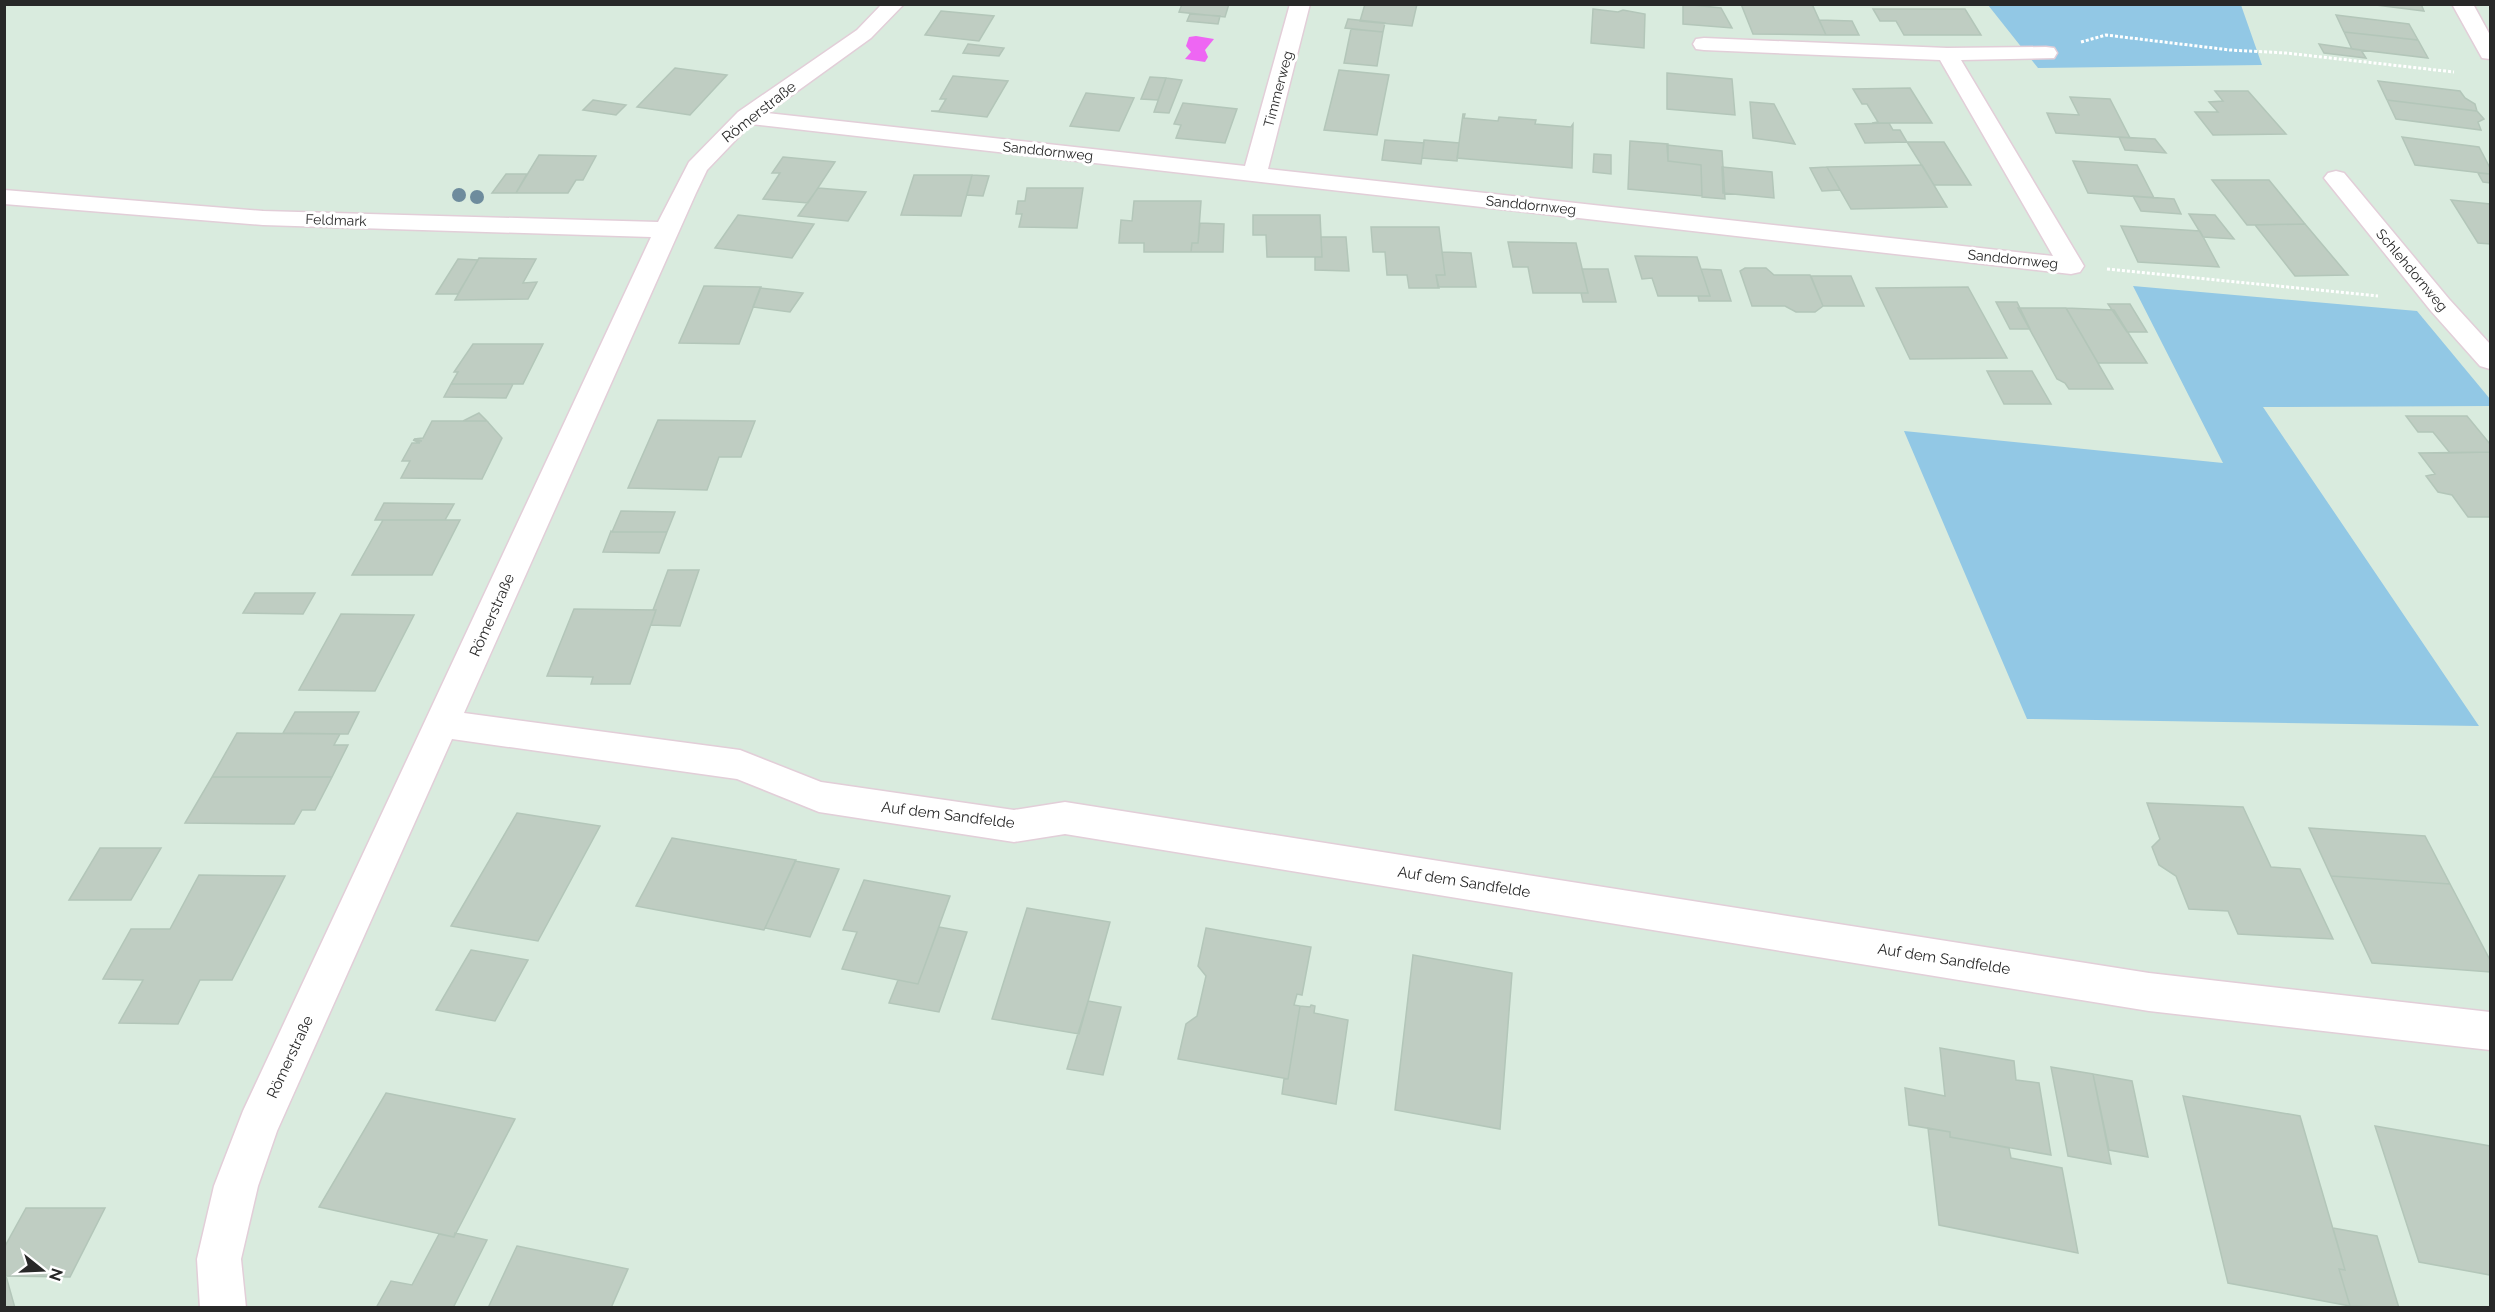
<svg xmlns="http://www.w3.org/2000/svg" width="2495" height="1312" font-family="Raleway,sans-serif">
<style>
.green{fill:#92c8e5}
.water{fill:#ee66f3}
.building{fill:#bfcdc2;stroke:#b3c6b9;stroke-width:1.5}
.lines{fill:none;stroke-linecap:round;stroke-linejoin:round}
.minor-casing{stroke:#e2ced8;stroke-width:3}
.path{stroke:#fff;stroke-width:3;stroke-dasharray:3 2;stroke-linecap:butt}
.minor{fill:#fff;fill-rule:evenodd}
.tree{fill:#6e8c9d}
.labels{text-anchor:middle;dominant-baseline:central;stroke-width:6;stroke-linejoin:round;paint-order:stroke}
.far-street-label{font-size:14px;fill:#282828;stroke:#fff}
.street-label{font-size:15px;fill:#282828;stroke:#fff}
</style>
<rect width="100%" height="100%" fill="#d9ebde"/>
<!-- green -->
<path class="green" d="M1988 5H2241L2262 65 2038 68Z
M2133 286 2417 311 2490 399V406L2263 407 2479 726 2027 719 1904 431 2223 463Z"/>
<!-- water -->
<path class="water" d="M1196 36 1214 39 1205 50 1208 57 1205 62 1185 59 1191 52 1186 46 1189 37Z"/>
<!-- building -->
<path class="building" d="M1182 4H1229L1225 17 1179 12Z
M1365 4H1417L1412 26 1360 21Z
M1683 4 1721 8 1732 28 1683 24Z
M1741 4H1812L1826 35 1753 34Z
M2368 4H2421L2424 11Z
M1593 9 1618 12 1623 10 1645 14 1644 48 1591 43Z
M1873 9H1965L1981 35H1904L1896 21H1880Z
M941 11 994 16 979 41 925 35Z
M1190 14 1220 16 1218 24 1187 21Z
M2336 15 2409 24 2418 40 2344 32Z
M1348 19 1385 23 1383 32 1345 28Z
M1819 20 1852 21 1859 35H1826Z
M1351 29 1383 32 1377 66 1344 63Z
M2344 32 2418 40 2428 58 2352 49Z
M968 44 1004 48 999 56 963 53Z
M2319 44 2361 50 2366 58 2324 53Z
M675 68 727 75 690 115 637 107Z
M1339 70 1389 75 1377 135 1324 130Z
M1667 73 1732 79 1735 115 1667 109Z
M953 76 1008 81 987 117 931 111H939L946 99H940Z
M1150 77 1166 78 1158 100 1141 99Z
M1166 78 1182 80 1169 113 1154 112Z
M2378 81 2460 91 2465 98 2475 104 2477 111 2387 100Z
M1910 88 1932 123H1872L1878 122 1867 104H1862L1853 89Z
M2215 91H2248L2286 134 2213 135 2195 112H2218L2209 102 2223 101Z
M1086 93 1134 98 1119 131 1070 126Z
M2070 97 2110 99 2130 138 2056 133 2047 113 2079 115Z
M593 100 626 105 616 115 583 110Z
M2387 100 2477 111 2484 119 2478 122 2481 130 2396 119Z
M1750 102 1774 104 1795 144 1753 138Z
M1183 103 1237 109 1225 143 1176 138 1181 125 1174 124Z
M1463 114H1465L1464 118 1498 121 1499 117 1536 120 1535 124 1571 127 1573 124 1572 168 1457 158Z
M1889 123 1893 130H1900L1907 142 1865 143 1855 124Z
M2119 137 2155 139 2166 153 2125 150Z
M2402 137 2479 147 2490 168V174L2415 165Z
M1385 140 1424 143 1421 164 1382 160Z
M1424 140 1459 143 1457 161 1422 158Z
M1630 141 1668 144V161L1701 165 1702 196 1628 189Z
M1907 142H1944L1971 185H1934Z
M1667 145 1722 151 1725 199 1702 197 1701 165 1668 161Z
M1594 154 1611 155V174L1593 172Z
M539 155 596 156 583 180H576L568 193H516Z
M783 157 835 162 808 203 763 199 780 173H772Z
M2073 161 2137 165 2154 198 2088 193Z
M1922 165 1947 207 1851 209 1827 167Z
M1722 167 1772 172 1774 198 1723 193Z
M1827 167 1840 190 1822 191 1810 168Z
M2478 173 2490 174V183L2483 182Z
M506 174H527L516 193H492Z
M914 175H972L961 216 901 215Z
M972 175 989 176 983 196 967 195Z
M2212 180H2269L2305 224 2247 225Z
M818 188 866 192 848 221 798 216Z
M1027 188H1083L1077 228 1019 227 1022 214H1016L1018 201H1025Z
M2133 196 2174 199 2181 214 2141 211Z
M2451 200 2490 204V244L2478 243Z
M1134 201H1201L1198 243H1192L1191 252H1144V243H1119L1121 220 1132 221Z
M2189 214 2215 215 2234 239 2203 237Z
M738 215 814 224 792 258 715 248Z
M1253 215H1320L1322 257H1267L1266 235H1253Z
M1200 223 1224 224 1223 252H1191L1192 243H1198Z
M2305 224 2348 275 2295 276 2255 225Z
M2121 226 2200 231 2219 267 2138 262Z
M1371 227H1439L1445 275H1436L1439 288H1409L1407 275H1387L1385 252H1373Z
M1321 237H1346L1349 271 1315 270V257H1322Z
M1508 242 1576 243 1588 293H1533L1528 267H1513Z
M1442 252 1471 253 1476 287H1438L1436 275H1445Z
M1635 256 1697 257 1710 296H1658L1652 278 1642 279Z
M479 258 536 259 523 283 537 282 528 299 455 300Z
M458 259 478 260 458 294H436Z
M1745 268H1766L1774 275H1810L1823 306 1815 312H1796L1785 306H1752L1740 271Z
M1582 269H1608L1616 302H1583L1581 293H1588Z
M1701 269 1721 270 1731 301H1699L1698 296H1710Z
M1811 276H1851L1864 306H1823Z
M704 286 761 287 739 344 679 343Z
M1968 287 2007 358 1910 359 1876 288Z
M760 288 779 290 803 293 790 312 753 307Z
M1996 302H2017L2030 329H2010Z
M2108 304H2130L2147 332H2127Z
M2018 308H2066L2113 389H2069L2065 383 2057 379Z
M2066 308 2114 310 2147 363H2098Z
M473 344H543L523 384H451L458 372H454Z
M1987 371H2032L2051 404H2004Z
M451 384H513L506 398 444 397Z
M479 413 487 421H463Z
M2406 416H2467L2490 444V452L2450 453 2433 432H2418Z
M658 420 755 421 741 457H719L707 490 628 488Z
M432 421H487L502 438 482 479 401 478 410 461H402L412 443H420L413 440 422 441 414 439 423 438Z
M2490 452V517H2468L2452 495 2438 492 2426 476 2435 474 2419 453Z
M384 503 454 504 445 520H375Z
M621 511 675 512 667 532H612Z
M383 520H460L432 575H352Z
M611 531 612 532H667L659 553 603 552Z
M668 570H699L680 626 651 625 656 610H653Z
M255 593H315L303 614 243 613Z
M574 609 656 610 630 684H591L593 677 547 676Z
M341 614 414 615 375 691 299 690Z
M295 712H359L348 734 283 733Z
M237 733 340 734 334 745H348L332 777H212Z
M212 777H332L315 810H302L294 824 185 823Z
M2147 803 2243 807 2271 867 2300 869 2333 939 2238 934 2228 911 2189 909 2176 876 2159 865 2152 847 2160 839Z
M517 813 600 826 538 941 451 926Z
M2309 828 2425 836 2450 884 2331 876Z
M672 838 796 860 764 930 636 906Z
M100 848H161L131 900H69Z
M795 861 839 869 810 937 765 928Z
M199 875 285 876 232 980H200L178 1024 119 1023 143 980 103 979 131 929H170Z
M2331 876 2450 884 2490 960V972L2372 963Z
M864 880 950 896 918 984 842 969 857 932 843 930Z
M1027 908 1110 922 1079 1034 992 1019Z
M939 927 967 932 939 1012 889 1003 898 980 918 984Z
M1206 928 1311 947 1302 995 1297 994 1294 1005 1300 1006 1288 1079 1178 1059 1186 1024 1197 1016 1206 976 1198 966Z
M471 950 528 960 495 1021 436 1010Z
M1413 955 1512 973 1500 1129 1395 1110Z
M1088 1001 1121 1007 1103 1075 1067 1069Z
M1311 1005 1315 1006 1314 1013 1348 1020 1336 1104 1282 1094 1284 1079H1288L1300 1006 1310 1007Z
M1940 1048 2014 1061 2016 1080 2039 1083 2051 1155 1950 1137V1132L1909 1125 1905 1088 1945 1096Z
M2051 1067 2093 1074 2111 1164 2068 1156Z
M2093 1074 2132 1081 2148 1157 2109 1150Z
M386 1093 515 1119 454 1237 319 1207Z
M2183 1096 2300 1116 2345 1270 2339 1269 2350 1306 2228 1283Z
M2375 1126 2490 1146V1275L2419 1262Z
M1928 1128 1950 1132V1137L2009 1148 2011 1158 2062 1168 2078 1253 1939 1225Z
M26 1208H105L70 1277 6 1276 4 1248Z
M2333 1228 2377 1236 2399 1308 2350 1306 2339 1269 2345 1270Z
M455 1233 487 1240 453 1308H376L391 1281 412 1285 439 1234 454 1237Z
M517 1246 628 1269 611 1308H488Z
M4 1273 6 1276 15 1308H4Z"/>
<g class="lines">
<defs>
<path id="minor" d="M882 4H904L871 38 767 113 1245 166 1290 4H1310L1268 169 2053 256 1940 60 1704 50 1696 49 1693 44 1696 39 1704 38 1947 48 2046 47 2054 48 2057 53 2054 58 1961 60 2084 266 2080 272 2071 274 751 124 707 170 696 193 464 713 740 750 821 782 1014 810 1065 802 2149 973 2490 1012V1050L2149 1011 1065 834 1014 842 819 812 737 779 452 739 277 1131 258 1186 241 1259 246 1308H200L197 1259 214 1186 243 1111 651 237 263 225 4 204V190L263 211 658 222 689 162 738 112 857 30Z
M2452 4H2473L2490 35V59L2482 58Z
M2336 171 2344 173 2449 299 2490 344V369L2480 366 2431 311 2328 183 2324 178 2328 173Z"/>
</defs>
<!-- minor casing -->
<use href="#minor" class="minor-casing"/>
<!-- path -->
<path class="path" d="M2081 42 2106 35 2230 50 2286 53 2454 72
M2107 269 2378 296"/>
<!-- minor -->
<use href="#minor" class="minor"/>
</g>
<!-- trees -->
<g class="tree">
<circle cx="459" cy="195" r="7"/>
<circle cx="477" cy="197" r="7"/>
</g>
<g class="labels">
<!-- far-street labels -->
<g class="far-street-label">
<text transform="translate(1278 89) rotate(-75)">Timmerweg</text>
<text transform="translate(1048 151) rotate(6)">Sanddornweg</text>
<text transform="translate(1531 205) rotate(6)">Sanddornweg</text>
<text transform="translate(336 220) rotate(2)">Feldmark</text>
<text transform="translate(2013 259) rotate(6)">Sanddornweg</text>
<text transform="translate(2412 270) rotate(50)">Schlehdornweg</text>
</g>
<!-- street labels -->
<g class="street-label">
<text transform="translate(759 112) rotate(-38)">Römerstraße</text>
<text transform="translate(492 615) rotate(-66)">Römerstraße</text>
<text transform="translate(948 815) rotate(7)">Auf dem Sandfelde</text>
<text transform="translate(1464 882) rotate(9)">Auf dem Sandfelde</text>
<text transform="translate(1944 959) rotate(9)">Auf dem Sandfelde</text>
<text transform="translate(290 1057) rotate(-65)">Römerstraße</text>
</g>
</g>
<!-- border -->
<rect width="2495" height="1312" fill="none" stroke="#282828" stroke-width="12"/>
<!-- north arrow -->
<g transform="translate(42 1270) rotate(108)" stroke="#ffffff" stroke-width="4.5" paint-order="stroke">
<path d="M0-4.5L10 22L0 15L-10 22Z" fill="#282828"/>
<text y="-9" font-size="16" font-weight="bold" text-anchor="middle" fill="#282828">N</text>
</g>
</svg>
